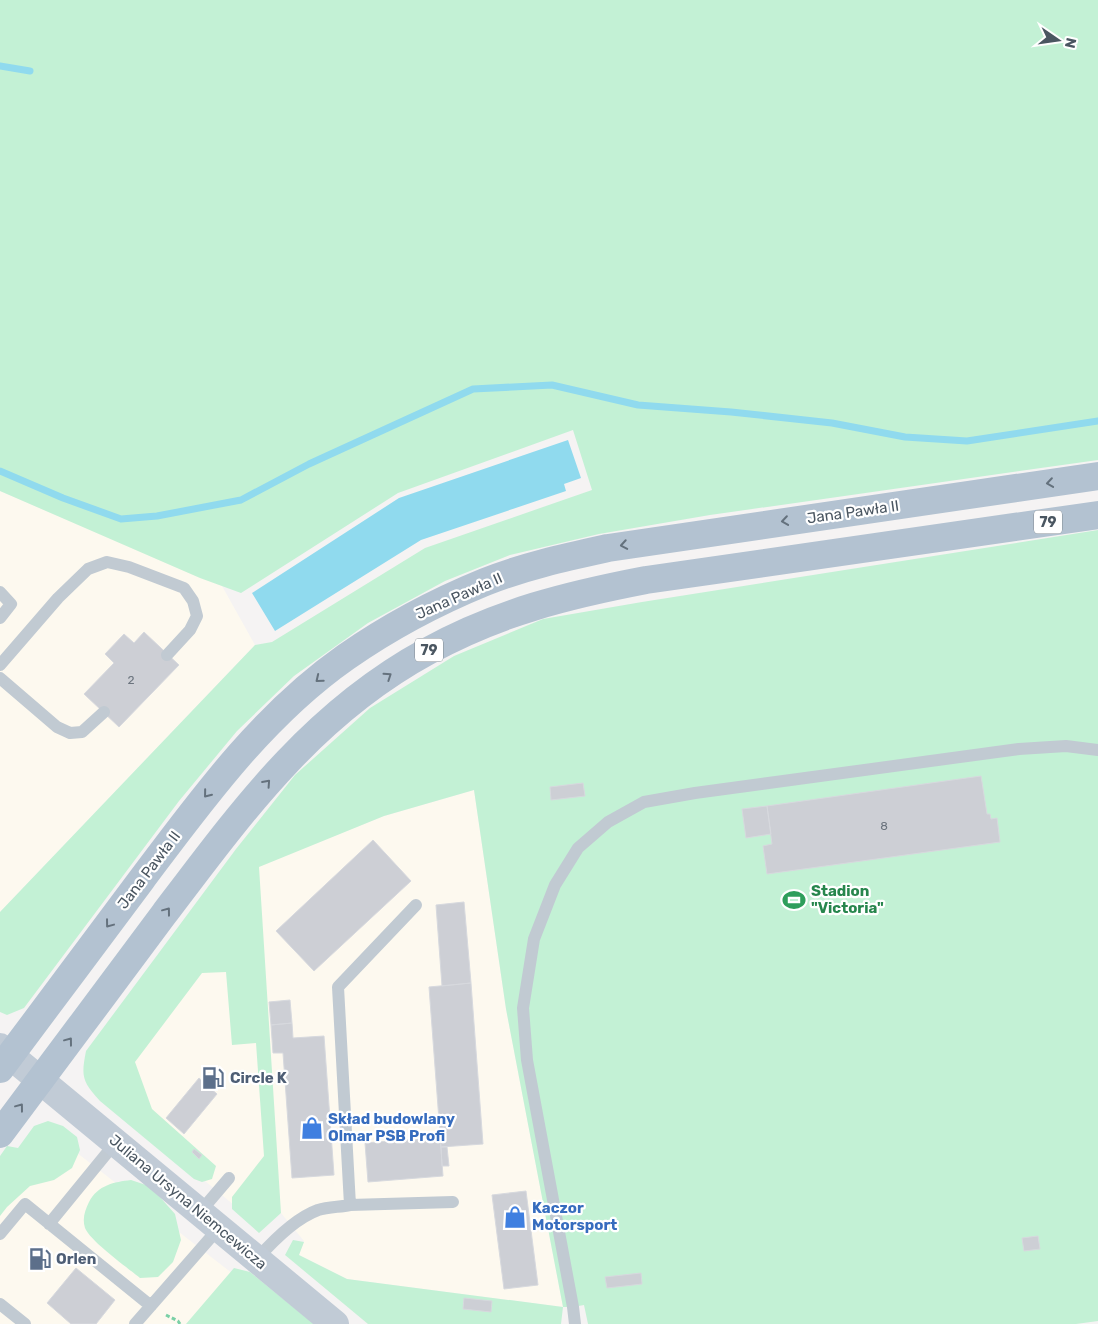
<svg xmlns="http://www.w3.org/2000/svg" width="1098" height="1324" font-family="Rubik,sans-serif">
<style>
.commercial{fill:#fdf9ef}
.green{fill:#c3f1d5}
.water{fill:#90daee}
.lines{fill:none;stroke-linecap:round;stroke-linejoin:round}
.stream{stroke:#90daee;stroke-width:7}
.building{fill:#cdcfd5;stroke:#d7d9de}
.path{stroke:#7ad0a6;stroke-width:3;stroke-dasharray:4 2.5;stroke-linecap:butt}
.lane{stroke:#c1cad2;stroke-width:12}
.secondary{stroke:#c1cbd6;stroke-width:28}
.primary{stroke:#b3c2d1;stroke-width:28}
.oneway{stroke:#64717d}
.labels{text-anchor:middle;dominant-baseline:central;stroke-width:4.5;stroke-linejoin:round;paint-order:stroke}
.number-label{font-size:12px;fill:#6b747e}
.shield{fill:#fff;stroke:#808990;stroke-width:1}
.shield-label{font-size:14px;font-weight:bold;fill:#4a5661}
.street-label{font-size:15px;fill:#4a5661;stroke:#fff}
.leisure-label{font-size:15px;font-weight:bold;fill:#27864d;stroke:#fff;text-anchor:start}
.service-label{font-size:15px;font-weight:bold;fill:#4e5e75;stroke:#fff;text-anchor:start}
.shop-label{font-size:15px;font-weight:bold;fill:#366cbe;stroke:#fff;text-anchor:start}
</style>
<rect width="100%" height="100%" fill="#f5f3f3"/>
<!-- commercial -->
<path class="commercial" d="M0 491 222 586 255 645 0 912Z
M474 790 506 1009 563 1307 347 1279 299 1255 304 1241 281 1213 259 1226 126 1115 108 1063 259 866 384 816Z
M54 1135 255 1291 295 1324H0V1203Z"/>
<!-- green -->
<path class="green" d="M0 0H1098V460L710 515 599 534 510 555 445 581 368 623 294 676 237 731 179 801 24 1008 7 1015 0 1012V912L255 645 272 642 425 548 592 490 573 430 398 493 241 593 200 578 0 491Z
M1098 530V1321L1076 1324H588L584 1305 573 1307H563L561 1324H368L285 1255 293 1240 304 1242 299 1255 347 1279 563 1307 506 1009 474 790 384 816 259 867 281 1213 259 1233 232 1209V1197L264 1156 256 1043 232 1045 226 972 202 973 135 1062 152 1109 216 1166 212 1179 202 1182 194 1179 100 1101C82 1081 81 1077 86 1051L236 849 295 775 370 708 454 656 543 619 642 602Z
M48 1121 63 1126 77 1137 80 1150 72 1168 54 1180 30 1186 7 1207 0 1216V1156L7 1146 18 1148 34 1126Z
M131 1180 146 1185 159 1196 175 1214 181 1240 173 1262 158 1277 140 1278C128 1268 91 1242 85 1228 82 1219 85 1210 89 1202 98 1185 114 1182 131 1180Z
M234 1268 250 1272 314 1324H186Z"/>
<!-- water -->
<path class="water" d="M568 440 581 478 564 484 566 491 421 540 275 631 252 593 399 498Z"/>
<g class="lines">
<!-- stream -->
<path class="stream" d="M0 66 30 71
M0 471 63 498 121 519 157 516 241 500 309 464 473 389 552 385 638 405 731 412 832 423 905 437 967 441 1098 421"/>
</g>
<!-- building -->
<path class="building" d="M144 632 179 665 119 727 84 694 114 663 105 654 124 634 134 643Z
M981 776 987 814H990L991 819 997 818 1000 842 767 874 763 846 772 844 767 806Z
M583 783 585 796 551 800 550 787Z
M767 806 771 834 746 838 742 809Z
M373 840 411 881 314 971 276 931Z
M464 902 471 983 442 986 436 905Z
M471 983 483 1144 441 1147 429 987Z
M290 1000 292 1023 271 1025 269 1002Z
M292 1023 293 1038 324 1036 334 1175 292 1178 283 1053H273L271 1025Z
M199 1078 217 1094 184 1134 166 1118Z
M440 1137 443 1176 368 1182 365 1143Z
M441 1147H447L449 1166H442Z
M194 1149 202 1155 199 1159 192 1152Z
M526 1191 538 1285 504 1289 492 1195Z
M1038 1236 1040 1249 1024 1251 1022 1238Z
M76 1268 115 1300 96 1324H71L47 1303Z
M641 1273 642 1284 607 1288 605 1277Z
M464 1298 492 1301 491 1312 463 1309Z"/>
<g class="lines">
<!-- path -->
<path class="path" d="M166 1315 178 1321 180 1324"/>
<!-- lane -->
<path class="lane" d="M0 592 11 604 0 618
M0 665 58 598 88 569 107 562 129 567 184 588 193 601 197 616 190 630 167 655
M0 678 57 727 70 733 82 732 104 712
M350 1205 453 1202
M200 1212 229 1178
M49 1224 116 1142
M0 1234 25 1204 151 1306
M257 1259C272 1242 296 1218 318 1210 328 1207 340 1207 350 1205L338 987 416 905
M0 1304 25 1324
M135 1324 219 1228
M575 1324 573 1307 527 1060 523 1008 534 939 555 885 578 848 608 822 644 802 695 793 1019 749 1066 746 1098 750"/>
<!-- secondary -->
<path class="secondary" d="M0 1047 335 1324"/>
<!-- primary -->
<path class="primary" d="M0 1069C47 1006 95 942 142 879 202 799 263 715 346 657 389 627 436 602 485 582 525 566 567 557 608 548L1098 476
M0 1134C55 1061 109 987 164 914 242 811 312 714 428 651 499 612 568 595 646 580L1098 515"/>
</g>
<!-- one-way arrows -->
<defs><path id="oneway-chevron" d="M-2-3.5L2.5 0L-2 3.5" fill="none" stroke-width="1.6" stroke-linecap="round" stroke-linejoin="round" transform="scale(1.25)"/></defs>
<g class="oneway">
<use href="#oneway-chevron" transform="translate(1050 483) rotate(172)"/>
<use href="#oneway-chevron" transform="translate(785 521) rotate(172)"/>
<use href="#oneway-chevron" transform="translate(624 545) rotate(170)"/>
<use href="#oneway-chevron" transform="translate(388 676) rotate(-34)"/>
<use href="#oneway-chevron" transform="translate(319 679) rotate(141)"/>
<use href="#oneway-chevron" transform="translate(267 783) rotate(-48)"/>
<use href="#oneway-chevron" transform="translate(207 794) rotate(129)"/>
<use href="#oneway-chevron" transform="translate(167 911) rotate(-53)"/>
<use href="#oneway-chevron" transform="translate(109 924) rotate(127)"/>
<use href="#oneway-chevron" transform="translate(69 1041) rotate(-53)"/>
<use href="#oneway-chevron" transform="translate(20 1107) rotate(-53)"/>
</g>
<!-- icons -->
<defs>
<symbol id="stadium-bare" viewBox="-9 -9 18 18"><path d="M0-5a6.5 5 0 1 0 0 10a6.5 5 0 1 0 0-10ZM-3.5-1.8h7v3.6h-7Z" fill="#2e9e5b" stroke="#fff" stroke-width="2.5" paint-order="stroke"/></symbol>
<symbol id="fuel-bare" viewBox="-9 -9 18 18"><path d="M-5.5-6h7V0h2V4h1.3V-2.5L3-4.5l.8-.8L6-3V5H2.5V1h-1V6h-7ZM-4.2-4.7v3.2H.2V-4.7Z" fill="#5c6f8a" stroke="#fff" stroke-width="2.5" paint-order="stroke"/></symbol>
<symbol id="shop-bare" viewBox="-9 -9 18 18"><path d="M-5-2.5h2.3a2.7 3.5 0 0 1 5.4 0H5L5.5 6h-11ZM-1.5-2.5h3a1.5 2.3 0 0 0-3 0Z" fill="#3f7fe0" stroke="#fff" stroke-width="2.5" paint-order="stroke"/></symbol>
</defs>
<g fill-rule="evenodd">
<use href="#stadium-bare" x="778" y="884" width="32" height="32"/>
<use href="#fuel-bare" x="197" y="1062" width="32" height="32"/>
<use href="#shop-bare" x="296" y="1112" width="32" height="32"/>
<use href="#shop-bare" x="499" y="1201" width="32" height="32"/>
<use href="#fuel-bare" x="24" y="1243" width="32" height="32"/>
</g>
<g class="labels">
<!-- number labels -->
<g class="number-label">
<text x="131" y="680">2</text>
<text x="884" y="826">8</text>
</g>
<!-- shield labels -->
<g class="shield">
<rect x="1034" y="510.5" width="28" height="23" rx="4"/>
<rect x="415" y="638.5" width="28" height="23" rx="4"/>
</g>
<g class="shield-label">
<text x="1048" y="522">79</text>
<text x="429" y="650">79</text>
</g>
<!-- street labels -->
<g class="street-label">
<text transform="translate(853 512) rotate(-8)">Jana Pawła II</text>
<text transform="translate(459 596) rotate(-24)">Jana Pawła II</text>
<text transform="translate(149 870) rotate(-53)">Jana Pawła II</text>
<text transform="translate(188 1202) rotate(40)">Juliana Ursyna Niemcewicza</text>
</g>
<!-- leisure labels -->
<g class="leisure-label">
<text x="811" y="891">Stadion<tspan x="811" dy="17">"Victoria"</tspan></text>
</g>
<!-- service labels -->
<g class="service-label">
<text x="230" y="1078">Circle K</text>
<text x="56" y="1259">Orlen</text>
</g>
<!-- shop labels -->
<g class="shop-label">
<text x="328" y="1119">Skład budowlany<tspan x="328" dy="17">Olmar PSB Profi</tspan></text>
<text x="532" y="1208">Kaczor<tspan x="532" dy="17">Motorsport</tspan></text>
</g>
</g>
<!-- north arrow -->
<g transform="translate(1058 40) rotate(103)" stroke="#ffffff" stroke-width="4" paint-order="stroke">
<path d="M0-4L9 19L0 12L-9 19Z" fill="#4a5661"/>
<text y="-8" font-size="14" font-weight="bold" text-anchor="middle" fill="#4a5661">N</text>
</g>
</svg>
